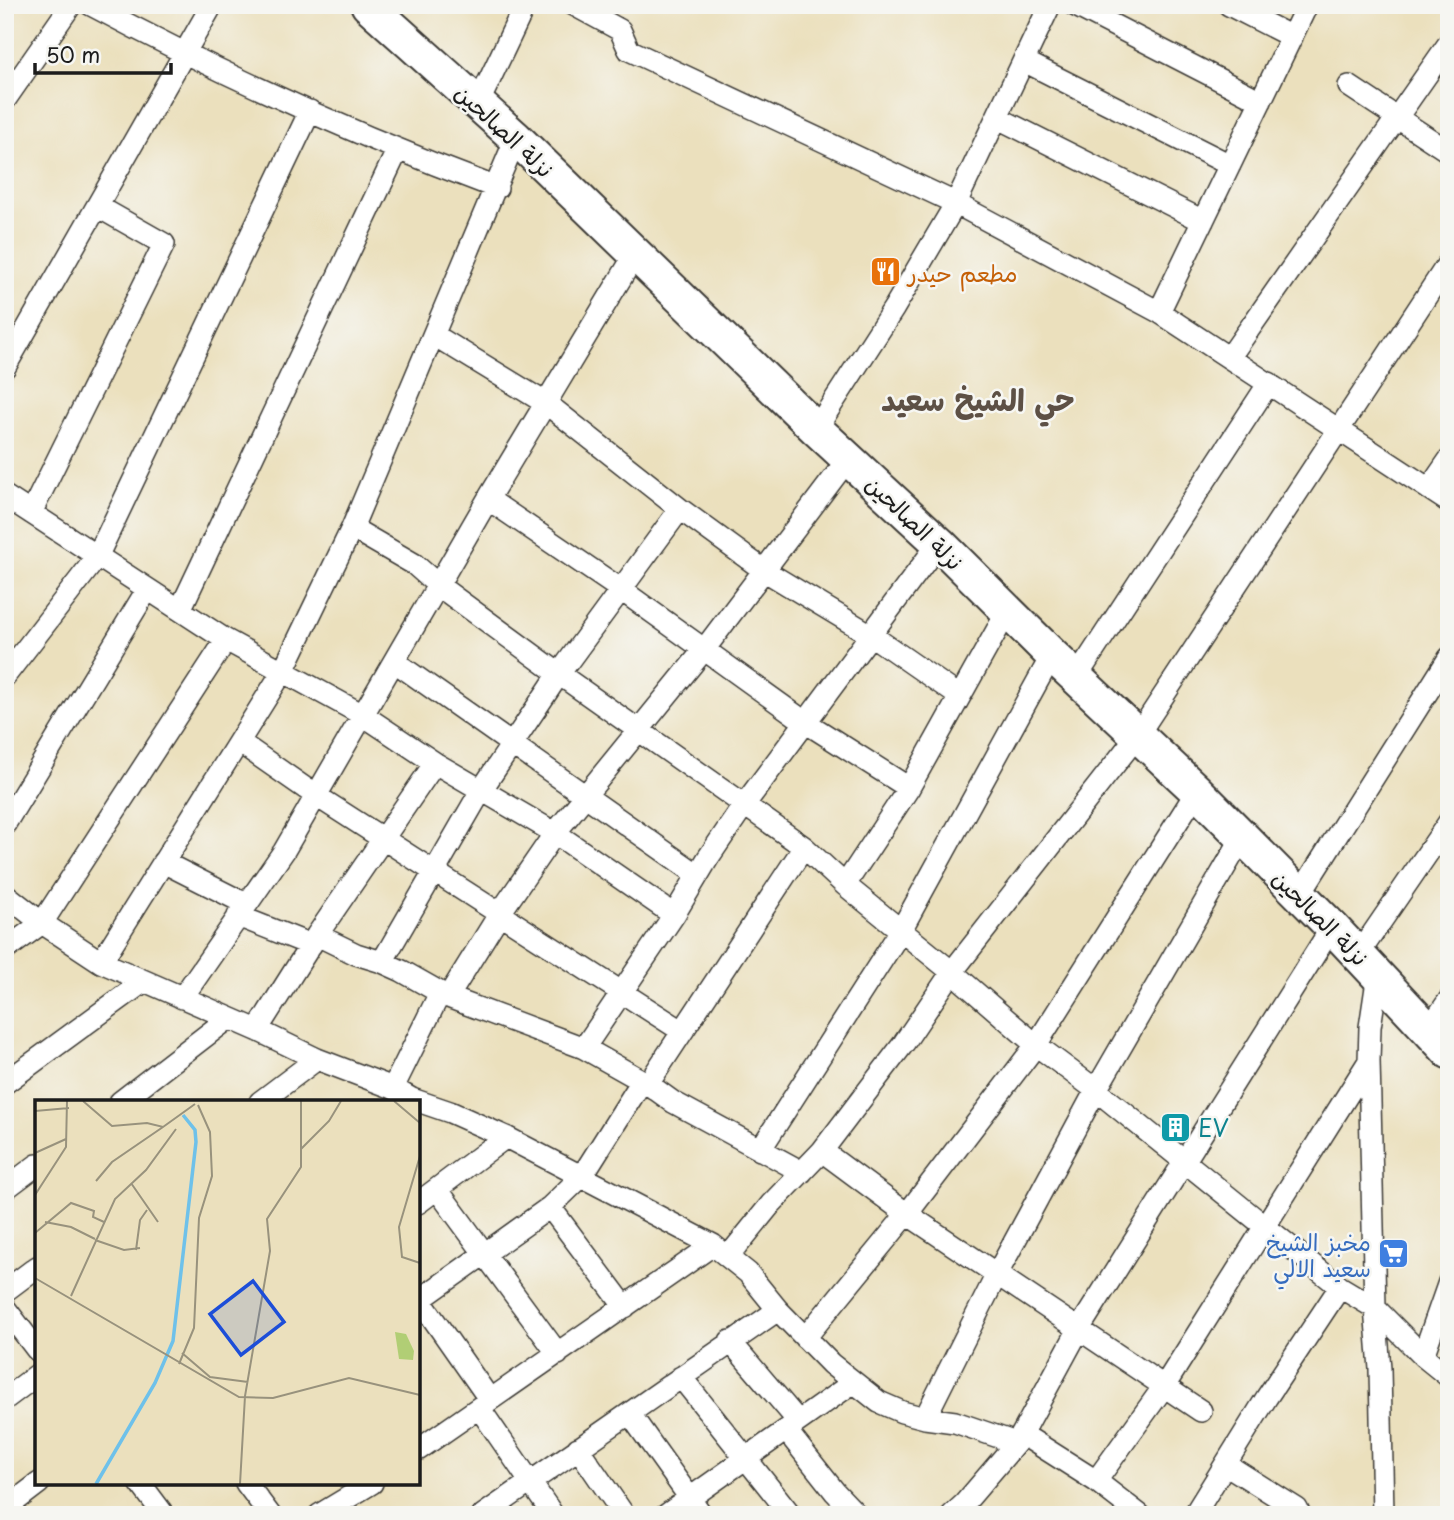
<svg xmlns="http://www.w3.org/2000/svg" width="1454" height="1520" viewBox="0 0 1454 1520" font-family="'Playpen Sans','Playpen Sans Arabic',sans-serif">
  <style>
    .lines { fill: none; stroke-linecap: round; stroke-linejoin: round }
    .minor-casing { stroke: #3b3934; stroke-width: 24 }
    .primary-casing { stroke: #3b3934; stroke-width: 37 }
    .minor { stroke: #fff; stroke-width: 21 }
    .primary { stroke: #fff; stroke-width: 33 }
    .labels { text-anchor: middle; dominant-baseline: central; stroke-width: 5; stroke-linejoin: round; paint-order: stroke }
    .street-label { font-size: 23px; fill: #1c1c1c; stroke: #f6f6f2 }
    .food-label { font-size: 23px; fill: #c56008; stroke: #f6f6f2; text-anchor: start }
    .culture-label { font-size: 23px; fill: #0d838f; stroke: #f6f6f2; text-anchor: start }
    .shop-label { font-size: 23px; fill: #366cbe; stroke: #f6f6f2; text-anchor: end }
    .district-label { font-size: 30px; font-weight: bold; fill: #5d5045; stroke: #f6f6f2 }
    .inset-river { fill: none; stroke: #6ec1ea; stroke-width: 3.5 }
    .inset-road { fill: none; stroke: #98927d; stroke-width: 2 }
    .view { fill: #1d4ed8; fill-opacity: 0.15; stroke: #1d4ed8; stroke-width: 3.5 }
    .inset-edge { fill: none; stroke: #1c1c1c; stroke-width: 3.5 }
  </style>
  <rect width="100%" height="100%" fill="#f6f6f2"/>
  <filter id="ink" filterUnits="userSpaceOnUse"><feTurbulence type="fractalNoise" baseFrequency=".0143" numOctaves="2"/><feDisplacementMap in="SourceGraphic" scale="14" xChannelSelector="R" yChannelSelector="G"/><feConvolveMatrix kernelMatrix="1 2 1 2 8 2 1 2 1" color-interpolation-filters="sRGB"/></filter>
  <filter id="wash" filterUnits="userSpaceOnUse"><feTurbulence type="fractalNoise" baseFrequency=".00686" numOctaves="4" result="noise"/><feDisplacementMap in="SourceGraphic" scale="28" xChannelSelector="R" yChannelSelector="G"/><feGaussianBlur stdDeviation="1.57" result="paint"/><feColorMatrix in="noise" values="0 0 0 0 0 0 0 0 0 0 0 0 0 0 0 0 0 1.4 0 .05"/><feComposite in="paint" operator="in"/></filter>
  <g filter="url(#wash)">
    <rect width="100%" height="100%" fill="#ebe0bd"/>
  </g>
  <g filter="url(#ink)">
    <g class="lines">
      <defs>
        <path id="minor" d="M91 5C223 75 357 136 497 188
          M574 5 620 30 629 50 951 201 1159 312 1449 502
          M1074 5 1261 101
          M1229 5 1292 37
          M1024 61 1230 165
          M1349 86 1449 152
          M5 100 71 5
          M478 104 525 5
          M998 118 1203 221
          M1159 312 1307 5
          M434 335 547 404 680 509 765 571 871 635 959 696
          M1229 358 1449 43
          M5 367 212 5
          M816 429 894 308 956 203 1050 5
          M1429 489 1449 460
          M5 496 226 640 363 715 435 763 555 833 674 915
          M488 499 620 589 805 722 909 788
          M31 513 164 244 97 206
          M352 528 414 564 439 586 559 674 804 847 845 885 952 972 1036 1045 1096 1090 1340 1287 1375 1308 1423 1356 1449 1377
          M180 610 397 151
          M395 662 698 875
          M5 676 97 557 310 111
          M1076 678 1269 383
          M239 742 315 795 682 1031
          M5 824 147 590
          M163 862 246 904
          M845 885 909 788 1007 612
          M5 894 42 923 101 962 257 1030 317 1059 393 1088 412 1099 450 1112 506 1137 713 1245 748 1273 778 1310 831 1364 879 1402 902 1412 925 1418 955 1422 1016 1443 1022 1434 1096 1481 1140 1515
          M1300 894 1449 658
          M238 916 311 945
          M317 935 356 954 382 962 402 971 448 997 584 1048 648 1084 673 1102 802 1172
          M5 950 42 923 226 640
          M1358 955 1449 822
          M101 962 283 671 352 528 516 138
          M382 962 482 789 559 674 680 509
          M1378 974 1370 1027 1369 1061 1375 1308 1380 1369 1383 1515
          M448 997 500 913 555 833 703 651 848 459
          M182 998 284 851 488 499 636 253
          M1429 1029 1449 1000
          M257 1030 317 935 435 763
          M584 1048 674 915 708 858 744 805 939 543
          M5 1083 143 982
          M648 1084 804 847
          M393 1088 440 993
          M120 1102 229 1018
          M260 1102 317 1059
          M760 1150 900 932 1052 655
          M822 1151 907 1214 1201 1411
          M5 1189 37 1165
          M437 1189 558 1354
          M418 1203 506 1137
          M550 1207 625 1307
          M728 1257 771 1204 822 1151 904 1043 952 972 1137 736 1449 262
          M5 1291 37 1267
          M420 1300 490 1400
          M418 1301 550 1207 582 1176 642 1081
          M5 1308 37 1350
          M805 1338 907 1214 1036 1045 1197 791
          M730 1341 798 1421
          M1423 1356 1449 1282
          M681 1377 791 1515
          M5 1399 37 1375
          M480 1409 553 1515
          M630 1414 702 1515
          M925 1418 997 1274 1096 1090 1242 838
          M786 1430 835 1492 857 1515
          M1022 1434 1079 1329 1332 927
          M578 1448 624 1515
          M418 1450 713 1245
          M1227 1465 1297 1509 1300 1515
          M1096 1481 1165 1385 1369 1061
          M140 1483 164 1515
          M246 1483 270 1515
          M5 1509 39 1483
          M319 1515 372 1483
          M483 1515 778 1310
          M666 1515 854 1382
          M952 1515 964 1504 1016 1443
          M1194 1515 1267 1397 1340 1287"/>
        <path id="primary" d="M368 5 516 138 816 429 939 543 1052 655 1197 791 1332 927 1449 1052"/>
      </defs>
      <use href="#minor" class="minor-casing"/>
      <use href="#primary" class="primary-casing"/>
      <use href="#minor" class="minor"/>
      <use href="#primary" class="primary"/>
    </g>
  </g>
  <defs>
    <symbol id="restaurant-square" viewBox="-11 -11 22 22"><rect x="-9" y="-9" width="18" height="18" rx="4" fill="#e8710a" stroke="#f6f6f2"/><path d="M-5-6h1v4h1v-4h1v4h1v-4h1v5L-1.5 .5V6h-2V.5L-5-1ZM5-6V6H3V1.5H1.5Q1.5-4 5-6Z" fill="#fff"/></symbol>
    <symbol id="building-square" viewBox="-11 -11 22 22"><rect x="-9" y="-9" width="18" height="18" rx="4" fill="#0f9aa8" stroke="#f6f6f2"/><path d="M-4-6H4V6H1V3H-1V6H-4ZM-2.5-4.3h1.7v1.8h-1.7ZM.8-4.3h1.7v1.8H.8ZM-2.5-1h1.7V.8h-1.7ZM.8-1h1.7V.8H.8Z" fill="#fff"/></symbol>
    <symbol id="supermarket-square" viewBox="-11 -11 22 22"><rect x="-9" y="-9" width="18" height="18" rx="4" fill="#3f7fe0" stroke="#f6f6f2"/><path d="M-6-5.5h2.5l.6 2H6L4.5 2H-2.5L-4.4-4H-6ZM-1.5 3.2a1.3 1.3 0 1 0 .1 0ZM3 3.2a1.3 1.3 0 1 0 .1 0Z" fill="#fff"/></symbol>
  </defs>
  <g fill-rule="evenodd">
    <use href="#restaurant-square" x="868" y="254" width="35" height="35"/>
    <use href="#building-square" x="1158" y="1110" width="35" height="35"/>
    <use href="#supermarket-square" x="1376" y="1236" width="35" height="35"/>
  </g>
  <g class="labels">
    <g class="street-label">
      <text transform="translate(505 130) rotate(43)">نزلة الصالحين</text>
      <text transform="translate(915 522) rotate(44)">نزلة الصالحين</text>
      <text transform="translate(1321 917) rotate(45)">نزلة الصالحين</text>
    </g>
    <g class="food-label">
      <text x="908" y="272">مطعم حيدر</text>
    </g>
    <g class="culture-label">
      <text x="1198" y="1127">EV</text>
    </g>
    <g class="shop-label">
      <text x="1371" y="1241">مخبز الشيخ<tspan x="1371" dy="26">سعيد الالي</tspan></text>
    </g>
    <g class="district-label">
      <text x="978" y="398">حي الشيخ سعيد</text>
    </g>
  </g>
  <g transform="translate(35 1100)">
    <rect width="385" height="385" fill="#ebe0bd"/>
    <path d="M360 232 371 234 379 251 378 260 364 259Z" fill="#b1ce75"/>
    <path class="inset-river" d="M61 384 120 283 138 241 161 42 160 30 148 15"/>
    <path class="inset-road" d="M48 1 77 26 112 23 128 27 160 4M359 1 385 23M384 1 385 22M0 11 34 8M266 49 294 21 306 1M0 53 31 39M385 56 364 127 367 157 385 163M61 81 77 62 128 27M96 83 123 122M0 95 31 47 32 1M10 122 36 127 60 139M0 133 36 103 59 111 58 117 69 122M60 140 89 150 105 148M101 150 105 120 112 110M0 178 204 297 238 298 314 278 385 295M36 196 80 99 111 70 141 29M147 253 175 277 213 282M144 264 159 228 164 118 177 76 175 32 163 5M205 384 210 296 235 151 232 119 266 67V1"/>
    <path class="view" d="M218 181 249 222 206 255 175 214Z"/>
    <rect width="385" height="385" class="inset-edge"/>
  </g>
  <rect width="1454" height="1520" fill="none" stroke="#f6f6f2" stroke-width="28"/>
  <path d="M35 63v10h136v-10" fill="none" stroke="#1c1c1c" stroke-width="3.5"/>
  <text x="46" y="63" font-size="21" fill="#1c1c1c" stroke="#f6f6f2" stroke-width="5" paint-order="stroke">50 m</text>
</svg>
